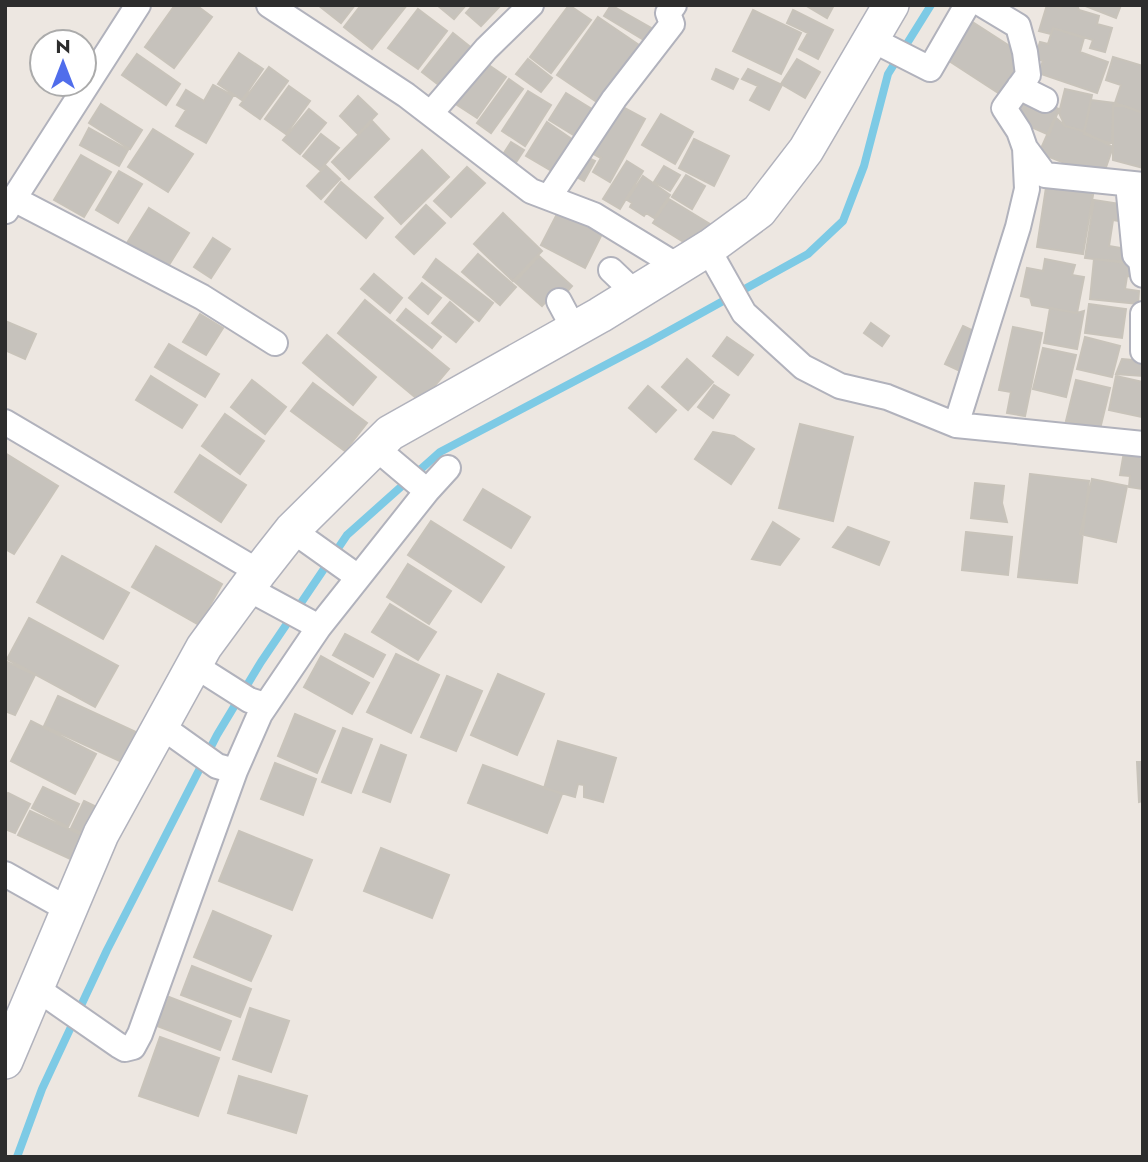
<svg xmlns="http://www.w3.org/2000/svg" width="1148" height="1162" viewBox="0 0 1148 1162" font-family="Jost,sans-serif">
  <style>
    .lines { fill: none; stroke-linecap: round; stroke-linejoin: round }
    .stream { stroke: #7dcae5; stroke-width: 8 }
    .building { fill: #c6c2bc; stroke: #c8c3ba; stroke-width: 2 }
    .street-casing { stroke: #b1b2bc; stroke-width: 28 }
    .secondary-casing { stroke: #b1b2bc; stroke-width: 38 }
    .street { stroke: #fff; stroke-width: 24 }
    .secondary { stroke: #fff; stroke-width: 35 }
  </style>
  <rect width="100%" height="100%" fill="#ede7e1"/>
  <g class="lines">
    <path class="stream" d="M17 1157 42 1089 107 950 217 735 261 662 347 535 440 452 649 342 808 254 843 221 864 166 888 74 931 5"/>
  </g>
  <path class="building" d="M175 5H196L212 17 174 68 145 47Z
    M318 5H355L341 23Z
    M361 5H407L372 49 344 27Z
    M437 5H466L454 19Z
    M473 5H501L481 26 466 13Z
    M569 5 591 20 551 73 530 57Z
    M611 5 655 30 647 42 604 16Z
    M805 5H834L827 18Z
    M1047 5 1061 8 1062 5H1077L1079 10 1099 16 1097 24 1112 28 1105 52 1090 48 1093 40 1053 28 1051 34 1039 31Z
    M1083 5H1121L1116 18Z
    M418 9 447 31 418 69 388 48Z
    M753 10 801 33 781 74 733 51Z
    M793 10 833 30 818 59 799 49 808 33 787 23Z
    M598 17 639 45 626 63 633 68 621 86 612 80 597 102 557 75Z
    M971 21 1025 56 1000 94 946 59Z
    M1053 28 1084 38 1080 52 1108 62 1097 93 1038 73 1043 61 1035 58 1040 42 1048 44Z
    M453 33 479 54 448 92 422 72Z
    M239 53 263 69 242 100 218 84Z
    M137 54 180 84 166 105 122 75Z
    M1113 57 1143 66V113L1115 103 1121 85 1106 80Z
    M480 59 506 77 477 118 451 101Z
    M528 59 552 78 541 92 516 74Z
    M797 59 820 72 805 98 781 84Z
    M269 67 288 81 260 119 240 105Z
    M716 69 738 79 733 89 712 79Z
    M748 69 782 85 769 110 750 100 758 86 742 79Z
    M509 79 523 89 491 133 477 123Z
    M213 85 233 96 206 143 176 126 186 110 177 105 186 90 204 101Z
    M289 86 310 101 286 134 265 119Z
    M1065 89 1092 95 1084 131 1065 126 1059 113Z
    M528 91 551 105 525 146 502 131Z
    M566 93 600 114 583 141 549 120Z
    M358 96 377 114 358 134 340 116Z
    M1028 96 1059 109 1049 135 1022 123 1013 114Z
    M1091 100 1115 103 1113 106 1112 142 1109 143 1084 134Z
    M615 103 645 119 610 182 593 172 601 158 588 151Z
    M101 104 142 130 130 149 89 123Z
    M1113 106H1125L1143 113V168L1113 160Z
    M309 109 326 123 300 154 283 140Z
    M661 114 693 132 675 164 642 145Z
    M1055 117 1065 126 1080 130 1113 147 1104 173 1085 171 1039 153Z
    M372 121 389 139 349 179 332 162Z
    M547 122 576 142 555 173 526 156Z
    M89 128 128 150 119 166 80 145Z
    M153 129 193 154 168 192 128 167Z
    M321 134 339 148 320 170 303 156Z
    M694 139 729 156 714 186 679 168Z
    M511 142 524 150 515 164 502 156Z
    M422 150 449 177 401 224 375 197Z
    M81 155 111 172 84 217 54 200Z
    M584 156 595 161 584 181 573 175Z
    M627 161 643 171 620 209 603 199Z
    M326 166 340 179 321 199 307 186Z
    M664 166 680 175 670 191 654 182Z
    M467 167 485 183 451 217 434 201Z
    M119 171 142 184 118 223 96 210Z
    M686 175 705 186 692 209 672 197Z
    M643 176 670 195 654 218 646 213 644 216 630 207 632 203 627 200Z
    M1047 181 1094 189 1083 254 1037 247Z
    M341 182 383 218 366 238 325 202Z
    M669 199 710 224 701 237 685 243 653 223Z
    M1094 200 1127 205 1125 222 1113 220 1109 246 1127 249 1125 263 1085 258Z
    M426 205 445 223 414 254 396 237Z
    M149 208 189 233 167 268 127 243Z
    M558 212 602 234 585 268 541 245Z
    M503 213 542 251 513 281 474 244Z
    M213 238 230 249 211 278 194 267Z
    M478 254 516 287 500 305 462 272Z
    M539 256 572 286 564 295 557 289 542 306 515 282Z
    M436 259 493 303 479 321 423 277Z
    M1045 259 1075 265 1072 275 1084 277 1077 313 1032 305 1030 298 1021 296 1027 268 1043 271Z
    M1094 259 1139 263 1138 277 1127 276 1125 289 1139 291 1138 304 1090 299Z
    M374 274 402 298 390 313 361 289Z
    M422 283 441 298 428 314 409 298Z
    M365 300 449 369 421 402 338 333Z
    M450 302 473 322 456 342 432 323Z
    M1089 304 1126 309 1122 338 1085 333Z
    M1050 308 1077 313 1084 311 1077 349 1044 343Z
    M406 309 441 337 432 348 397 320Z
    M200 314 223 328 206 355 183 342Z
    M5 321 36 334 25 359 5 350Z
    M871 323 889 336 882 346 864 333Z
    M963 326 980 334 962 372 945 364Z
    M1013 327 1042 333 1025 416 1007 413 1011 392 999 390Z
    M327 335 376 377 353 405 303 363Z
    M727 337 753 355 738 375 713 356Z
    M1085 337 1120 346 1112 377 1077 369Z
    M169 344 219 374 205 397 155 367Z
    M1043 348 1076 355 1066 397 1033 389Z
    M687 359 713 382 688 410 662 387Z
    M1122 359 1143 361V376L1116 374Z
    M151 376 197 405 182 428 136 400Z
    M1116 376 1143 382 1142 417 1109 410Z
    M252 380 286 407 265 434 231 407Z
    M1076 380 1110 388 1100 429 1066 421Z
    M313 383 367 423 345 451 291 411Z
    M714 385 729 395 713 418 698 407Z
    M648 386 676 410 656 432 629 408Z
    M225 414 264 441 240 474 202 446Z
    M800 424 853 437 833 521 779 508Z
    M713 432 734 436 754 449 731 484 695 459Z
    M1124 452 1143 455V489L1129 487 1130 476 1120 475Z
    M5 453 58 486 14 554 5 549Z
    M200 455 246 485 221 522 175 492Z
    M1030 474 1089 481 1077 583 1018 577Z
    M1092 479 1127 486 1116 542 1080 534Z
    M975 483 1004 486 1002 503 1007 522 971 518Z
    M483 489 530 517 511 548 464 520Z
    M431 521 504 567 481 602 408 555Z
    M773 522 799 539 780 565 752 559Z
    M848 527 889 542 879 565 833 547Z
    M966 532 1012 537 1008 575 962 570Z
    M156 546 222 584 199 625 132 587Z
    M62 556 129 593 103 639 37 602Z
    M408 564 451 591 429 624 387 597Z
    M390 604 436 632 418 660 372 632Z
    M29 618 118 666 95 707 7 659Z
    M345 634 385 655 373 677 333 655Z
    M396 654 439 675 411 733 367 712Z
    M321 656 369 683 352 714 304 687Z
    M5 661 35 675 15 715 5 711Z
    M498 674 544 694 517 755 471 735Z
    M447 676 482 691 456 751 421 737Z
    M58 696 138 733 124 763 44 726Z
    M295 714 335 731 317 773 278 756Z
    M31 721 96 754 75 794 11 761Z
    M343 728 372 739 351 793 322 782Z
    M558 741 616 758 603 802 584 797V785L578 784 575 797 544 788Z
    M381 745 406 755 390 802 363 792Z
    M1137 762H1143V801L1139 802Z
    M275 763 316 779 303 815 261 799Z
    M483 765 562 794 547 833 468 803Z
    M43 787 79 804 68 827 32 808Z
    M8 793 30 804 15 833 5 829V800Z
    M84 801 105 811 91 838 71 828Z
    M30 811 91 839 79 863 18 835Z
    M239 831 312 860 292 910 219 881Z
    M381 848 449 875 432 918 364 891Z
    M213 911 271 936 251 981 194 957Z
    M192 966 251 989 240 1017 181 995Z
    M169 997 231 1021 220 1050 157 1026Z
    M250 1008 289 1021 271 1072 233 1059Z
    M160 1037 219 1058 198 1116 139 1096Z
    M239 1076 307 1096 296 1133 228 1113Z"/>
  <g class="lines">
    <defs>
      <path id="street" d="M269 5 406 95 531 191 594 215 679 267
        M871 39 930 69 967 5
        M1019 87 1045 100
        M431 113 486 49 531 5
        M1025 148 1045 175 1143 185
        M1128 184 1135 255 1141 261 1143 275
        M549 197 614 99 672 24 668 13 674 5
        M12 198 202 297 275 343
        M6 211 138 5
        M710 247 713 258 744 313 803 367 840 386 887 397 956 425 1143 444
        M611 270 635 293
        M559 301 574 329
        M1143 314V351
        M5 422 259 572
        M956 425 1018 227 1027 189 1025 148 1019 131 1004 108 1028 75 1025 52 1018 26 983 5
        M376 448 427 491
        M292 530 358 577
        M247 588 319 627
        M194 665 249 700 265 705
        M161 726 217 766 235 771
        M5 874 69 910
        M36 988 118 1045 125 1049 133 1047 140 1034 235 771 260 714 319 627 427 491 448 468"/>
      <path id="secondary" d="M5 1061 101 834 204 647 259 572 292 530 390 433 600 315 710 247 759 211 806 150 891 5"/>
    </defs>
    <use href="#street" class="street-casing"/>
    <use href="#secondary" class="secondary-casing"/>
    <use href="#street" class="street"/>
    <use href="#secondary" class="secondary"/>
  </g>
  <rect width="1148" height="1162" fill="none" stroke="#2d2d2d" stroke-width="14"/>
  <g transform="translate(63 63)"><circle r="33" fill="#ffffff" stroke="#ababab" stroke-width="2"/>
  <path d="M0-5L12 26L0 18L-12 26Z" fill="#506deb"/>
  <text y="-10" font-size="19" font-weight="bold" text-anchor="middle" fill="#2d2d2d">N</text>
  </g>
</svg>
